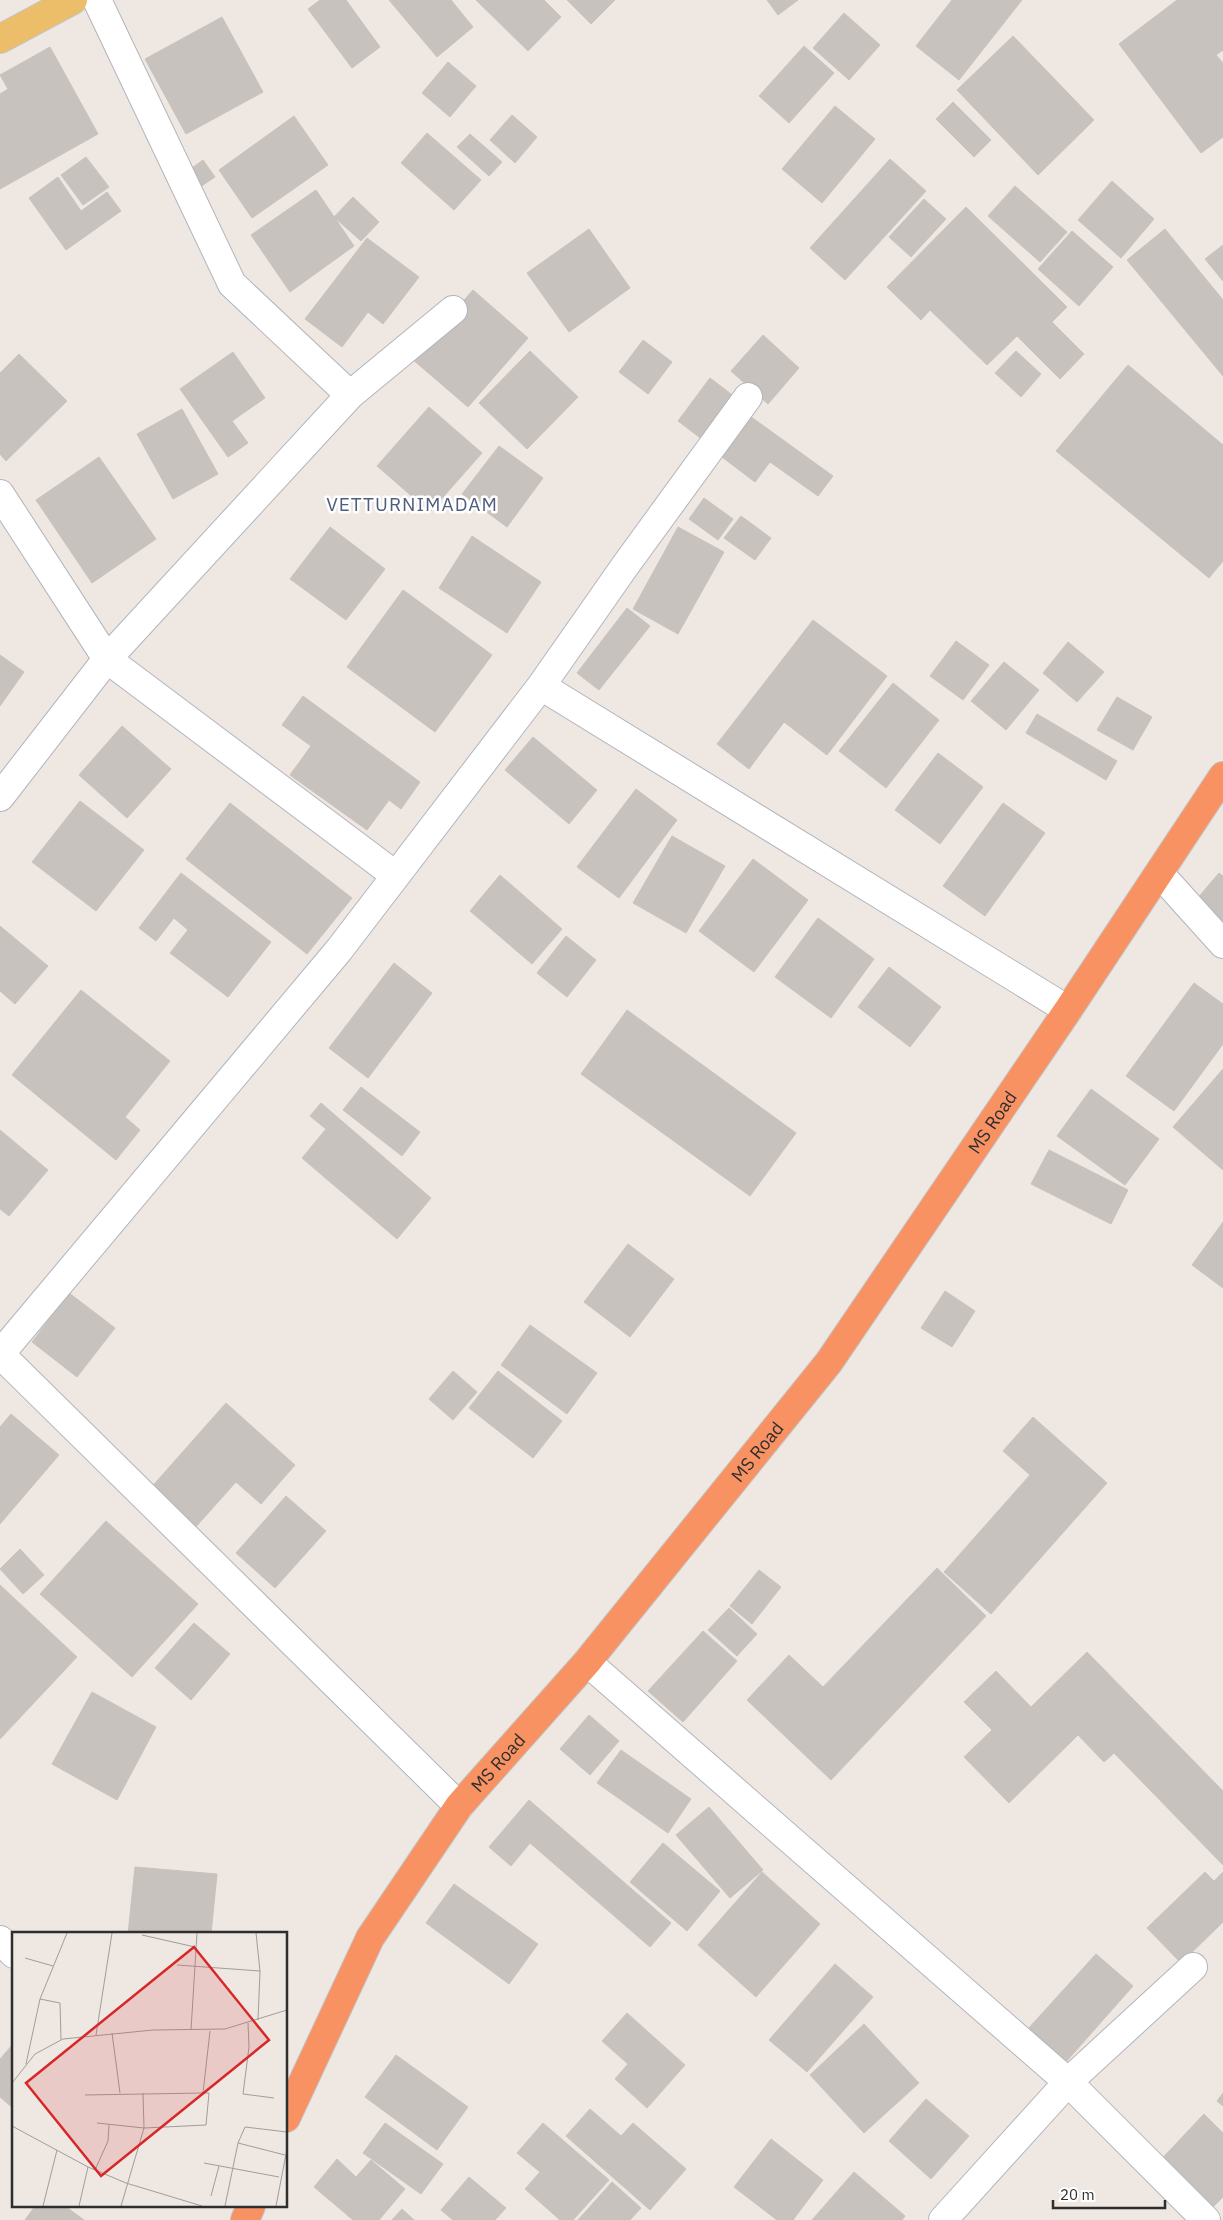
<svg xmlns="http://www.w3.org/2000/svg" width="1223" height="2220" viewBox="0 0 1223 2220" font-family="'IBM Plex Sans',sans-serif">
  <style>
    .building { fill: #c7c2bd; stroke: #cac3bb }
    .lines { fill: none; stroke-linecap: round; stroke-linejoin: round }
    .minor-casing { stroke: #b2b5bd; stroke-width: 30 }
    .major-casing { stroke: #c4c4c4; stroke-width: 30 }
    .highway-casing { stroke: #c4c4c4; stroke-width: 30 }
    .minor { stroke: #fff; stroke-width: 28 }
    .major { stroke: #ecbe69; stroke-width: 28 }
    .highway { stroke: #f89263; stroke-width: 28 }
    .labels { text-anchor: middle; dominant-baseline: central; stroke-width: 5; stroke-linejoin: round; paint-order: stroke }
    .street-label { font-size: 18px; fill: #2e2e2e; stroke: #fff }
    .neighbourhood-label { font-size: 19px; letter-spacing: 1px; fill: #4f5d7e; stroke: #fff }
    .inset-road { fill: none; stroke: #a19d9a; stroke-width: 1 }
    .view { fill: #d62828; fill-opacity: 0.15; stroke: #d62828; stroke-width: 2.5 }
    .inset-edge { fill: none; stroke: #2e2e2e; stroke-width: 2.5 }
  </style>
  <rect width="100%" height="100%" fill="#eee7e2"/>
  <path class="building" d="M320 0H346L380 47 352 68 308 9Z
    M389 0H451L473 27 437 57Z
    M476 0H544L561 17 528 51Z
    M567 0H615L591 24Z
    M767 0H798L778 15Z
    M952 0H1022L959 80 916 46Z
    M1177 0H1223V50L1216 55 1223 63V137L1201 153 1119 44Z
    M844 13 880 45 849 80 813 48Z
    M222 17 263 92 186 134 145 59Z
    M1013 36 1094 120 1038 175 957 90Z
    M804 46 834 73 789 123 759 96Z
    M50 47 98 134 0 189V94L8 89 0 75Z
    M448 62 476 86 450 117 422 93Z
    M953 102 991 140 974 157 936 119Z
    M835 106 875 139 822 203 782 169Z
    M512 115 537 137 515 163 490 140Z
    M294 116 328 165 252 218 219 170Z
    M427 133 481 180 454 210 401 163Z
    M470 134 502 162 489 176 457 147Z
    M86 157 109 187 83 205 61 175Z
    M890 159 926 191 845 280 810 248Z
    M203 160 215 177 188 195 177 179Z
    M58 177 81 211 107 192 121 211 66 250 29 198Z
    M1112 181 1154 219 1121 258 1078 220Z
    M1015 186 1067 232 1040 262 988 216Z
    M316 190 354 246 290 292 251 235Z
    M353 197 379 222 361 241 334 217Z
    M924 199 946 219 911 257 889 237Z
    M966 207 1067 307 1052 322 1084 354 1060 379 1017 336 987 365 930 310 921 320 887 287Z
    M589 229 630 288 569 332 527 273Z
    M1165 229 1223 300V376L1127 260Z
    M1072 231 1113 267 1079 306 1038 269Z
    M367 238 419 277 383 324 368 312 342 347 305 319Z
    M1223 245V281L1205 259Z
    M473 290 528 338 468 407 412 359Z
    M763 335 799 368 768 404 731 371Z
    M643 340 672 362 648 394 619 372Z
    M530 351 578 397 527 449 479 403Z
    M1016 351 1041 374 1021 397 995 373Z
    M233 352 265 398 232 421 248 443 228 457 180 389Z
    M19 354 67 401 6 461 0 454V373Z
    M1128 365 1223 445V561L1209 578 1056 451Z
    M710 378 739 400 707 443 678 421Z
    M429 407 482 453 430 512 377 466Z
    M182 409 218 474 173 499 137 434Z
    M747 414 833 476 818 496 770 462 755 482 718 454Z
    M499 446 543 478 507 527 462 494Z
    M99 457 156 539 92 583 36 500Z
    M704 498 733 519 718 540 689 519Z
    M741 516 771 538 755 560 724 538Z
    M330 527 385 569 346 620 290 579Z
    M678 527 724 552 678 634 633 609Z
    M472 536 541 582 507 633 439 588Z
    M403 590 492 655 435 732 347 667Z
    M627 608 650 626 599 690 577 673Z
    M813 620 887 676 827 755 784 722 749 769 717 744Z
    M956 641 989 665 963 700 930 676Z
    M1068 642 1104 672 1077 702 1043 673Z
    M0 655 24 672 0 706Z
    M1004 662 1039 690 1006 730 971 701Z
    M893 683 939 720 886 788 839 751Z
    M303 696 420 782 401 809 389 800 367 830 290 775 311 746 282 725Z
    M1117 697 1152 717 1133 750 1097 730Z
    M1037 714 1117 761 1106 780 1026 733Z
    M122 726 171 769 127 818 79 775Z
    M533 737 597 790 569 824 505 770Z
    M938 753 983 787 940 844 895 810Z
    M636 789 677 820 619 898 577 867Z
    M80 801 144 850 96 911 32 862Z
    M230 803 352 898 307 954 186 859Z
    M1003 803 1045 833 985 916 943 886Z
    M672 836 725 866 686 933 633 903Z
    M753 859 808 900 754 972 699 931Z
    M181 873 271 942 228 997 170 953 188 930 174 918 156 941 139 928Z
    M1219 873 1223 876V933L1191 906Z
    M500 875 562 929 532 964 470 911Z
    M818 918 874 959 831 1018 775 977Z
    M0 926 48 966 15 1004 0 991Z
    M566 936 596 960 567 997 537 973Z
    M394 963 432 993 368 1078 329 1048Z
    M889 967 941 1007 910 1047 858 1007Z
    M1194 983 1223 1004V1044L1174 1111 1126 1076Z
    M81 990 170 1061 125 1117 140 1130 116 1160 12 1075Z
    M627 1010 796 1133 750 1196 581 1074Z
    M1223 1069V1170L1173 1127Z
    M361 1087 420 1132 402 1156 343 1110Z
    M1091 1089 1159 1139 1125 1185 1057 1136Z
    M321 1103 431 1198 397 1239 302 1158 326 1129 310 1116Z
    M0 1130 48 1170 9 1216 0 1209Z
    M1049 1150 1128 1190 1111 1224 1031 1184Z
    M1223 1222V1288L1192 1265Z
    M628 1244 674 1279 630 1337 584 1302Z
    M945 1291 975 1311 952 1347 921 1328Z
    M69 1293 115 1328 77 1377 32 1342Z
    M530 1325 597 1373 567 1414 501 1365Z
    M453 1371 477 1392 453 1420 429 1399Z
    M498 1371 562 1421 533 1458 469 1408Z
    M226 1403 295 1465 261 1504 236 1482 193 1530 149 1490Z
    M11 1414 59 1455 0 1524V1427Z
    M1033 1417 1107 1483 991 1614 944 1572 1030 1475 1003 1451Z
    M286 1496 326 1531 275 1588 236 1553Z
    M106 1521 198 1604 132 1677 40 1594Z
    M20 1549 44 1575 23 1594 0 1569Z
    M937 1568 986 1616 831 1780 747 1700 789 1655 823 1687Z
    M759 1570 781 1587 752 1624 730 1606Z
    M0 1585 77 1657 0 1739Z
    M729 1608 757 1634 737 1656 708 1630Z
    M194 1623 230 1654 191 1700 155 1668Z
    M703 1631 737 1661 683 1722 648 1691Z
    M1087 1652 1223 1791V1865L1114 1753 1104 1762 1078 1735 1009 1803 964 1757 992 1730 964 1702 996 1671 1031 1707Z
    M92 1692 156 1727 117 1800 52 1764Z
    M589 1715 619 1741 590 1775 560 1749Z
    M621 1750 691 1799 668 1833 597 1783Z
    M529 1800 671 1923 650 1947 530 1843 511 1866 489 1847Z
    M709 1807 763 1870 730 1898 676 1835Z
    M663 1843 720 1891 687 1931 630 1882Z
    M135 1867 217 1874 211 1934H128Z
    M762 1872 820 1924 756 1997 698 1945Z
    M1205 1872 1214 1881 1223 1872V1922L1181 1963 1147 1928Z
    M454 1884 538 1944 509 1984 426 1923Z
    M1096 1954 1133 1986 1065 2063 1027 2030Z
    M835 1964 873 1997 807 2072 769 2040Z
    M627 2013 685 2065 647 2108 615 2079 628 2064 602 2041Z
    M864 2024 919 2083 864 2133 810 2075Z
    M14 2043V2109L0 2097V2059Z
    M396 2055 468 2107 437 2150 365 2097Z
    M1223 2093V2106L1217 2101Z
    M926 2099 969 2136 931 2179 889 2141Z
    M590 2109 621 2136 633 2123 686 2169 650 2210 566 2136Z
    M1204 2114 1223 2133V2197L1205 2215 1155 2166Z
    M385 2123 443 2164 421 2194 363 2153Z
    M543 2123 609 2180 573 2220H560L525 2189 540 2172 517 2153Z
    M771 2139 823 2180 793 2220H777L734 2187Z
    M337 2159 356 2177 371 2160 405 2189 379 2220H353L314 2187Z
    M854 2172 905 2216 902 2220H812Z
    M469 2177 506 2208 495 2220H453L441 2210Z
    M612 2182 641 2208 630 2220H578Z
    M35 2206H65L84 2220H25Z
    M402 2209 414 2220H392Z"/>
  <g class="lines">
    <defs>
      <path id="minor" d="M97 0 232 284 350 395
        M0 494 107 659 350 395 453 310
        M541 686 1068 1010
        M0 797 107 659 395 875
        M1160 874 1223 944
        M1 1353 339 950 541 686 625 566 748 397
        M0 1354 459 1806
        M587 1662 1068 2082 1206 2220
        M0 1940 14 1954
        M943 2220 1068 2082 1193 1967"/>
      <path id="major" d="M0 39 73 0"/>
      <g id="highway">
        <path id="s1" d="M286 2118 370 1938 459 1806 587 1662 829 1362 1068 1010 1223 776"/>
        <path d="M245 2220 251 2206"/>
      </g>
    </defs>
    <use href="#minor" class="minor-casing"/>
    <use href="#major" class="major-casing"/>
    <use href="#highway" class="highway-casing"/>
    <use href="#minor" class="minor"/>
    <use href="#major" class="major"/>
    <use href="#highway" class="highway"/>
  </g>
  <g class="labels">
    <g class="street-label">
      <text stroke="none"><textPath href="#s1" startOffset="1226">MS Road</textPath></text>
      <text stroke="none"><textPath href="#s1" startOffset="821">MS Road</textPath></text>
      <text stroke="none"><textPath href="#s1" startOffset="416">MS Road</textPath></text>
    </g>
    <g class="neighbourhood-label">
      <text x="412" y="504">VETTURNIMADAM</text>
    </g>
  </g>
  <g transform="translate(12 1932)">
    <rect width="275" height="275" fill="#eee7e2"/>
    <path class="inset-road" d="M244 1 248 39M130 3 183 15M13 26 41 34M165 33 248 39 246 88M28 67 48 71 49 108M236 91 237 115 231 162 262 166M179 98 185 1M100 101 108 161M84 103 100 1M14 132 28 67 55 1M0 151 23 122 51 107 141 98 213 97 275 78M131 161 132 196 194 193 197 161H191L198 99M73 163 191 161M85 191 132 196 109 274M0 194 76 235 114 251 190 274M226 211 233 195 275 200M192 231 267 245M83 238 96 209 97 193M199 264 207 234M31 274 45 218M67 274 76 235M213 274 226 211 273 223M264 274 275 217"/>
    <path class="view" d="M182 15 257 108 89 244 14 151Z"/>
    <rect width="275" height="275" class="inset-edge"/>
  </g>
  <path d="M1053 2200v8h112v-8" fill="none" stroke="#2e2e2e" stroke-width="2.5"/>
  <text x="1060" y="2200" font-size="15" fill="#2e2e2e" stroke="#ffffff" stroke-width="4" paint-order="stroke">20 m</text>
</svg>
